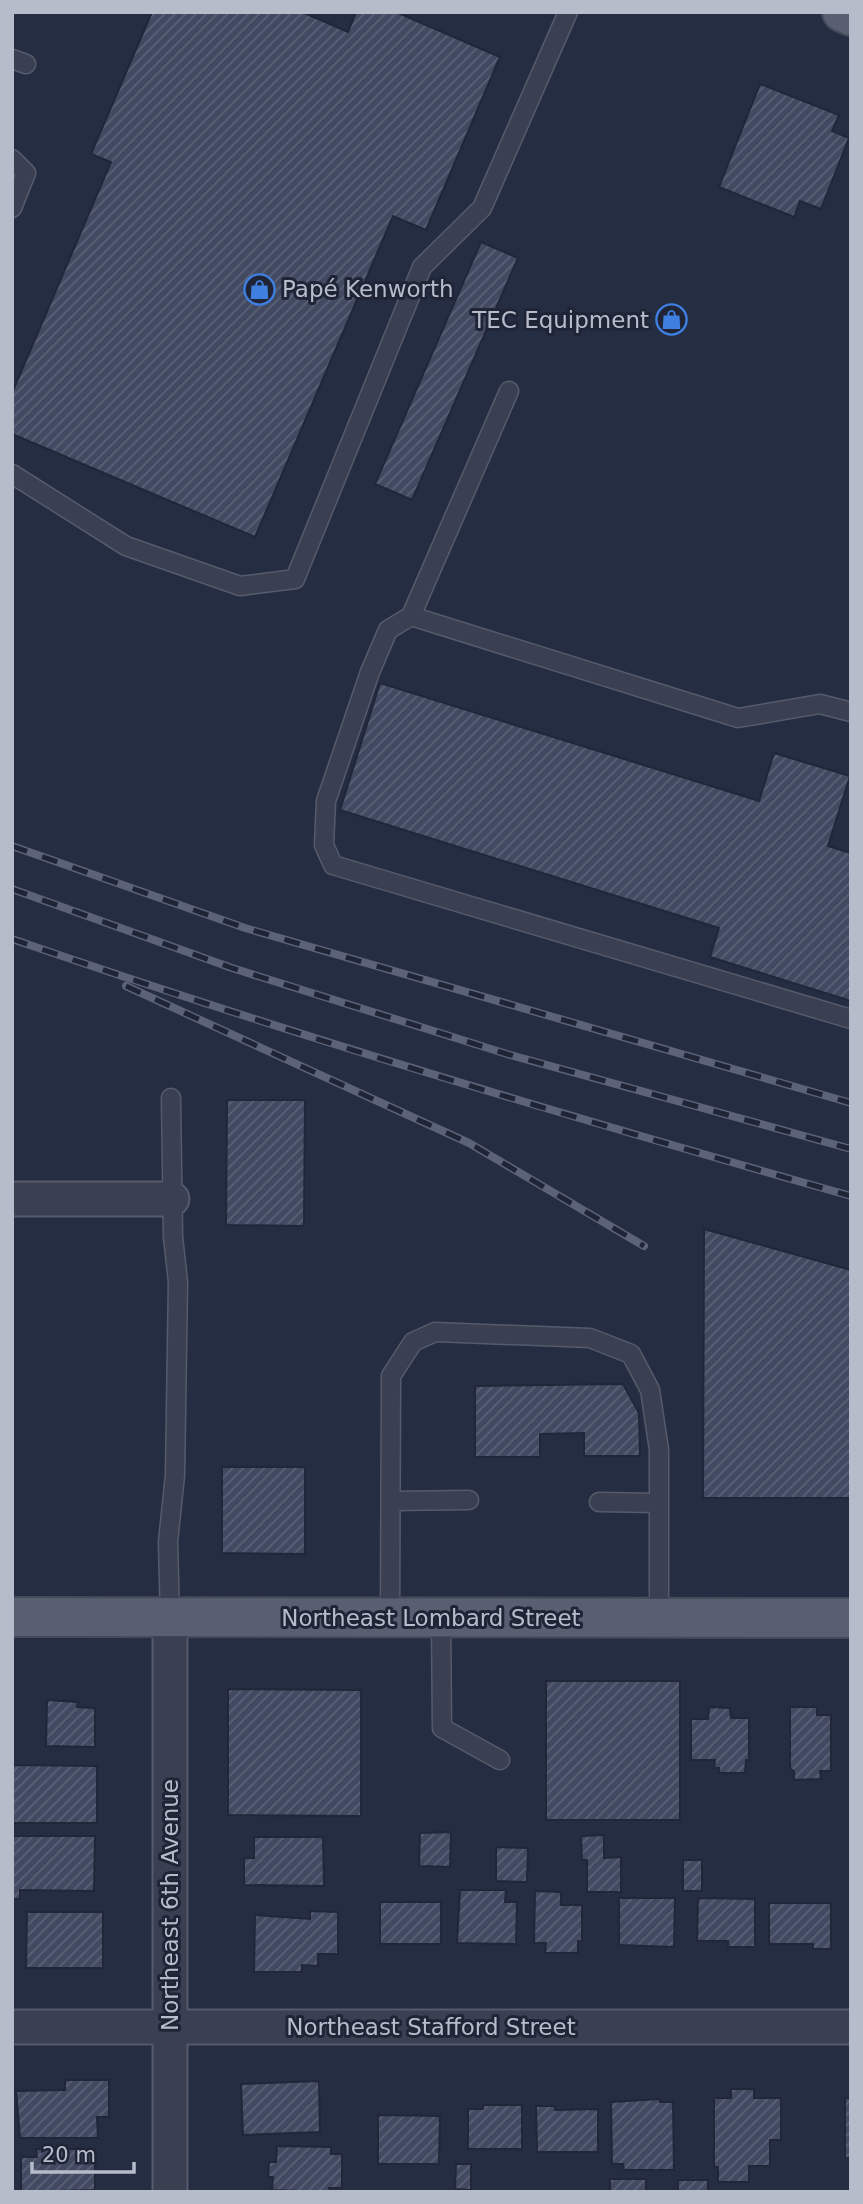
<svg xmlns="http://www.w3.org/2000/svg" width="863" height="2204" viewBox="0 0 863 2204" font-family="'DejaVu Sans',sans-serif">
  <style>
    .building { fill: url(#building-hatch); stroke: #212739; stroke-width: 2 }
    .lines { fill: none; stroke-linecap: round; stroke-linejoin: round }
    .service-casing { stroke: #555b6c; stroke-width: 21 }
    .minor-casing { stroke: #555b6c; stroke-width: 37 }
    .primary-casing { stroke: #44495b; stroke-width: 42 }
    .service { stroke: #3a4051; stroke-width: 18 }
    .minor { stroke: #3a4051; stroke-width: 33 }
    .primary { stroke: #585f71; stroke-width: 38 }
    .rail-casing { stroke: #5c6378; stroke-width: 8 }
    .rail { stroke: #1f2537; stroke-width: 5; stroke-dasharray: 16; stroke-linecap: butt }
    .labels { text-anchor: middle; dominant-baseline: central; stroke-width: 6; stroke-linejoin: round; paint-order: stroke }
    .poi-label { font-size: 23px; fill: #b7bccb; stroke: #1f2537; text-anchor: start }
    .street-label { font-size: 23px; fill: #b7bccb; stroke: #1f2537 }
  </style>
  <defs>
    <pattern id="building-hatch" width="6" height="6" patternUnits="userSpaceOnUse" patternTransform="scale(1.75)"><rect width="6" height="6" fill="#424a62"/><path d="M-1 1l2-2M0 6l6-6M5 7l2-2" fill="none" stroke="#5b6277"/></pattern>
  </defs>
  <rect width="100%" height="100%" fill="#252d42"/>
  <path class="building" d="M152 12H302L348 32 356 12H396L500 57 426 230 393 216 255 537 12 434V393L111 162 91 154Z
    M760 84 839 115 832 131 849 138 821 209 800 201 794 217 719 187Z
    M481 242 518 258 412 500 375 484Z
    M380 683 759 801 774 753 850 776 828 846 851 853V1001L710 957 719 928 340 810Z
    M227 1100H305L304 1226 226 1225Z
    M704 1229 851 1270V1498H703Z
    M623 1384 639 1413 640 1456H584V1433L540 1434V1457H475V1386Z
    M222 1467H305V1554L222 1553Z
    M546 1681H680V1820H546Z
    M228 1689 361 1690V1816L228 1815Z
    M47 1700 78 1702 77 1707 95 1708V1747L46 1746Z
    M709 1707 730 1708 731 1718H749V1760H746L745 1773H719V1768H714L715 1760H691V1719H708Z
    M790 1707H817V1715H831V1771H820L821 1779 794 1780V1771L790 1769Z
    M12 1765 97 1766V1823H12Z
    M451 1832 450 1867 419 1866 420 1833Z
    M604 1835V1858L621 1857V1892H587V1860H582L581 1836Z
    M12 1836H95L94 1891 20 1890V1899H12Z
    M254 1837H323L324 1886 244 1885V1858H254Z
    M496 1847 528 1848 527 1882 496 1881Z
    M683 1860H702V1891H683Z
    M460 1890H506L505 1902H517L516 1944 457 1943Z
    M535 1891 561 1892V1905H582V1941H578V1953H545L546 1943H534Z
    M619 1898H675L674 1947 619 1945Z
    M698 1898 755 1899V1947H728V1941H697Z
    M380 1902H441V1944H380Z
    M769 1903H831V1949H813V1944H769Z
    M310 1911 338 1912V1954H318V1966L302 1965V1972H254L255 1915 310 1919Z
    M27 1912H103V1968H26Z
    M65 2080H109V2117H97L98 2138H20L16 2091 65 2090Z
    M319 2081 320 2132 243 2135 241 2084Z
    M731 2089H754V2098H781V2140H770V2166H749V2182H718V2167H714V2098H731Z
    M845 2098H851V2158H845Z
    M660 2099V2102H673L674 2170H624L623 2164H612L611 2102Z
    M483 2105H522V2149H468V2109H483Z
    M536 2106H555V2110L598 2109V2152H537Z
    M378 2115 440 2116 439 2164H378Z
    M277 2146 331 2147V2154H342V2188H329L330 2192 272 2190 273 2177H268L269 2162H276Z
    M36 2149H95V2190L21 2192V2157H37Z
    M456 2164H471V2190L455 2189Z
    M610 2179H646V2192H610Z
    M678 2180H708V2192H678Z"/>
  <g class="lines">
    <defs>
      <path id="service" d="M12 59 26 64
        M12 159 26 173 12 208
        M509 391 411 616 388 630 370 672 326 801 324 845 333 865 851 1019
        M12 474 126 546 240 586 295 579 422 267 482 208 568 12
        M411 616 738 718 820 704 851 712
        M391 1501 469 1500
        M599 1502 659 1503
        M170 1618 168 1542 175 1475 178 1282 173 1237 171 1098
        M390 1618 391 1376 413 1342 435 1332 590 1338 631 1354 650 1390 659 1450V1618
        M441 1618 442 1728 500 1760"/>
      <path id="minor" d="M12 1199H172
        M170 1618V2192
        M12 2027H851"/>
      <path id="primary" d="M842 12 851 16
        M12 1617 851 1618"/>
    </defs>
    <use href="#service" class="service-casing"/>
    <use href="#minor" class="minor-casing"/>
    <use href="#primary" class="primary-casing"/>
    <use href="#service" class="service"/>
    <use href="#minor" class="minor"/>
    <use href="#primary" class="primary"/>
    <defs>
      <path id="rail" d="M12 846 245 928 851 1103
        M12 889 232 968 507 1054 851 1149
        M12 939C289 1034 569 1117 851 1196
        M126 986 469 1143 644 1246"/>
    </defs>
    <use href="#rail" class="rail-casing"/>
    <use href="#rail" class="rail"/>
  </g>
  <defs>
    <symbol id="shop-ring" viewBox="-11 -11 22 22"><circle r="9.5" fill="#1f2537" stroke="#3f7fe0" stroke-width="1.5"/><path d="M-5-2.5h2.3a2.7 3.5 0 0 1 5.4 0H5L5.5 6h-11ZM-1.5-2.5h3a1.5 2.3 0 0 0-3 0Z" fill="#3f7fe0"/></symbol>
  </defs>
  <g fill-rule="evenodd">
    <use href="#shop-ring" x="242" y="272" width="35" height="35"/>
    <use href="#shop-ring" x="654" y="302" width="35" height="35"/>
  </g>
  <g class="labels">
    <g class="poi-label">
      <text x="282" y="289">Papé Kenworth</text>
      <text x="649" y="320" text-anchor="end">TEC Equipment</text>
    </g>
    <g class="street-label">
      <text x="431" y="1618">Northeast Lombard Street</text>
      <text transform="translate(170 1905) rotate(-90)">Northeast 6th Avenue</text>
      <text x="431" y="2027">Northeast Stafford Street</text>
    </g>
  </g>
  <rect width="863" height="2204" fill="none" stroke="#b7bccb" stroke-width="28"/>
  <path d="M32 2162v10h102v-10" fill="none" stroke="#b7bccb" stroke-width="3.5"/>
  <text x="42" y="2162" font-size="21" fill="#b7bccb" stroke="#1f2537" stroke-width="5" paint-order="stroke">20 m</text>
</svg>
